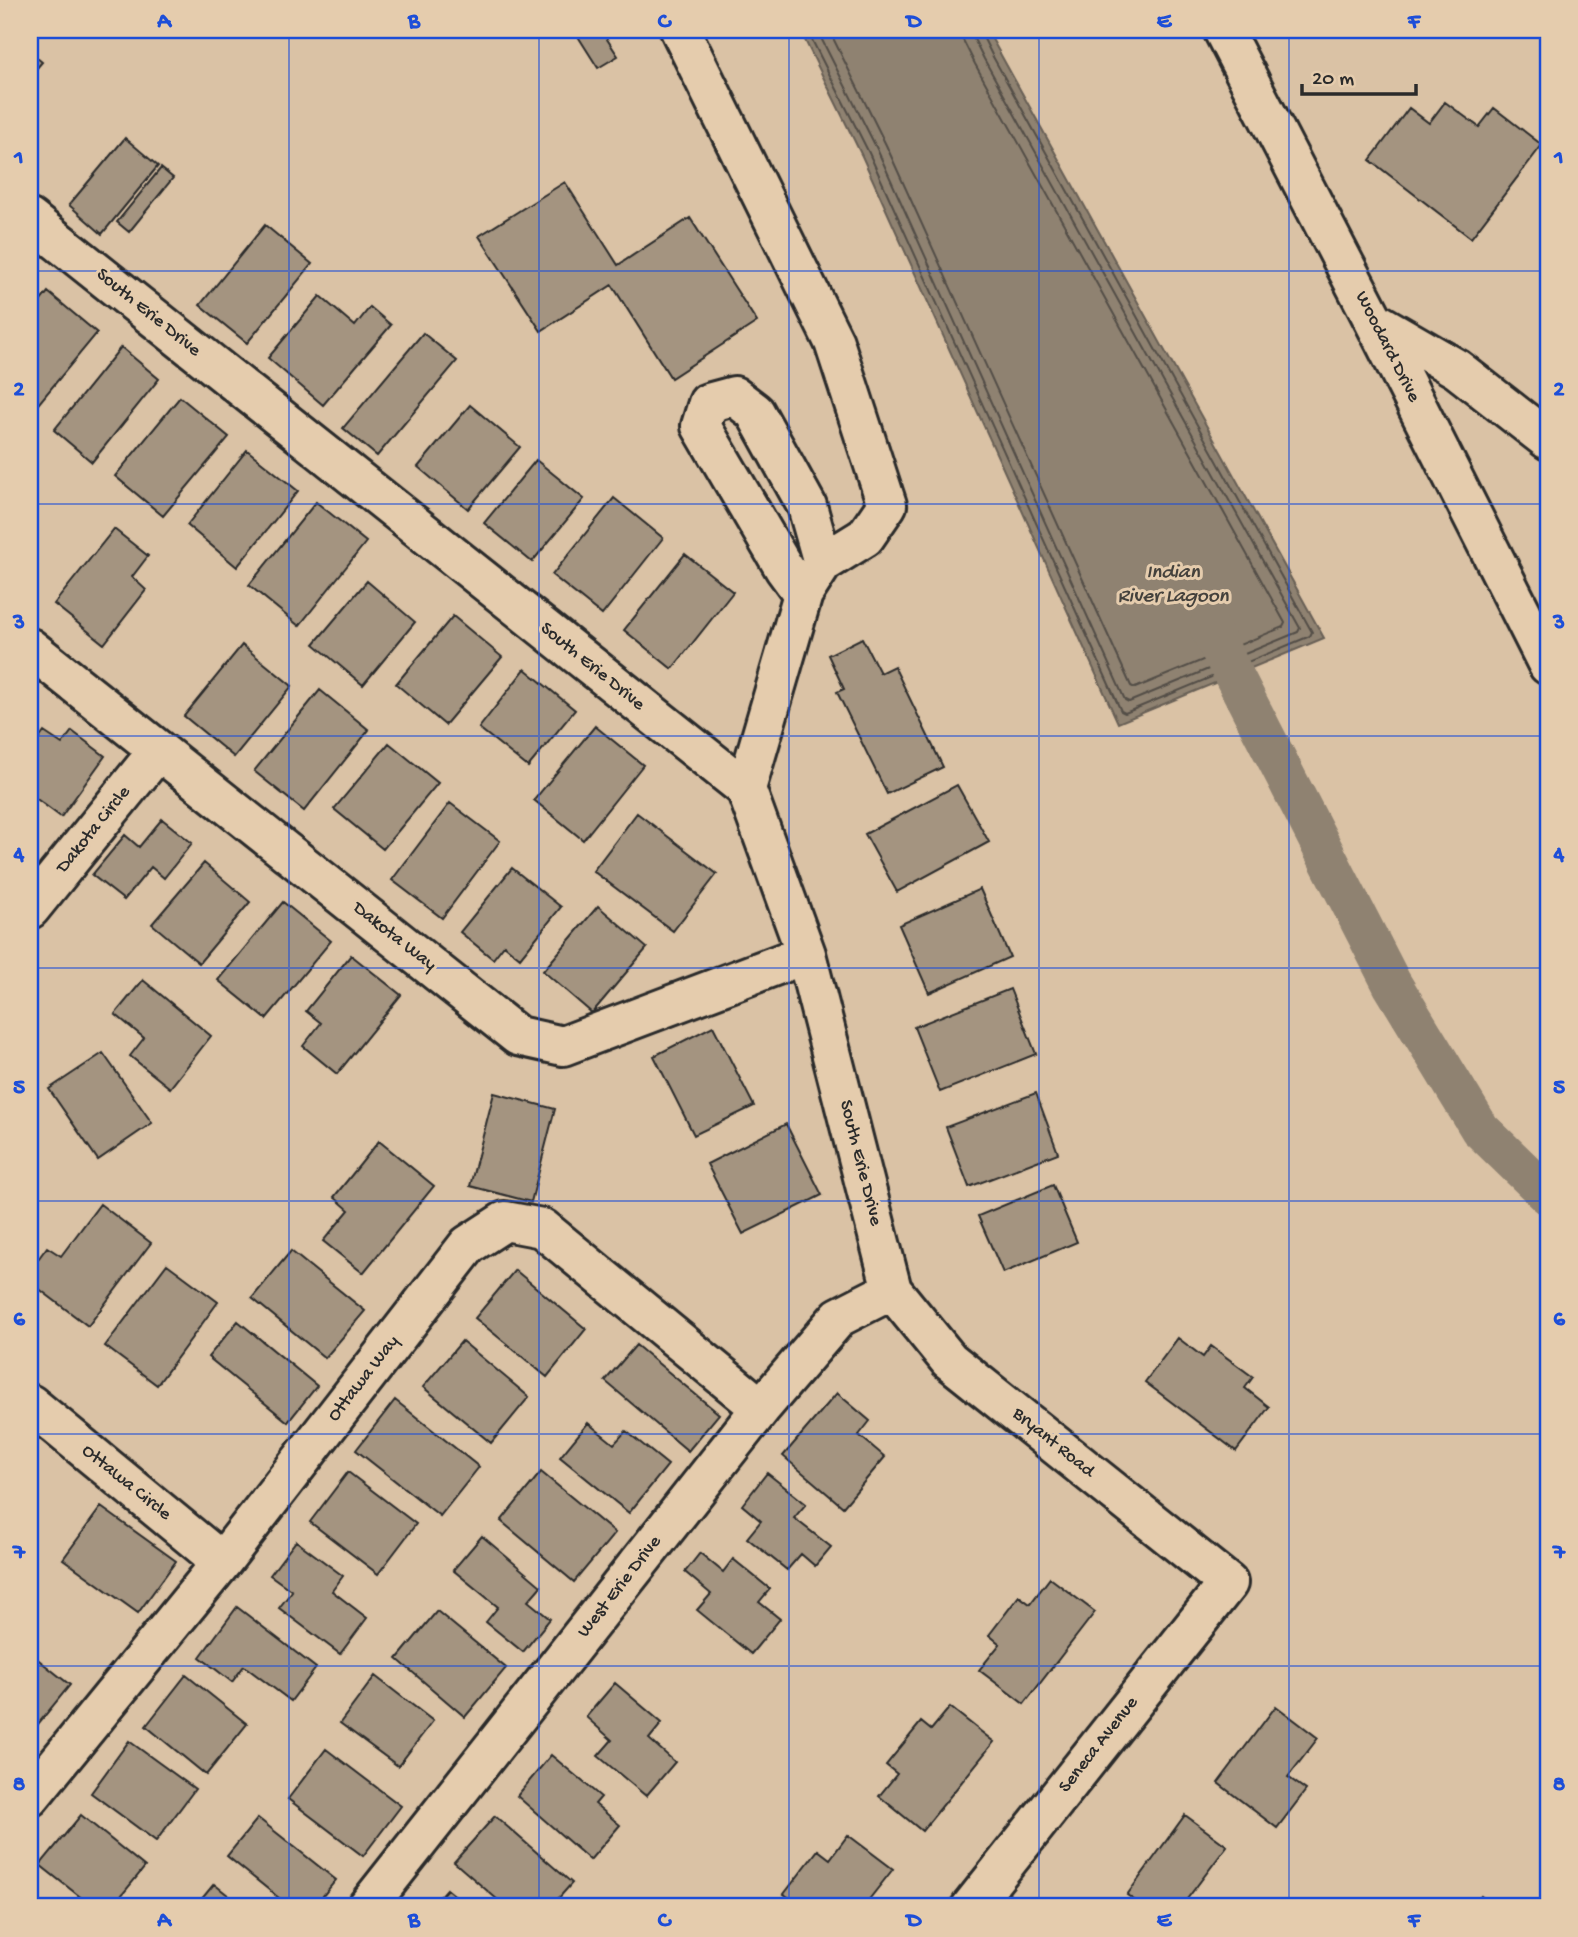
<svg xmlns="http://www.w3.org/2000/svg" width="1578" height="1937" viewBox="0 0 1578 1937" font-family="'Gochi Hand',sans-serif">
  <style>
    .water { fill: #8f8271; stroke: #675f55; stroke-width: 2 }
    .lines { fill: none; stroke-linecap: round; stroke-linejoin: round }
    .shore { stroke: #534e47; stroke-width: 2 }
    .canal { stroke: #8f8271; stroke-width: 40 }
    .building { fill: #a49480; stroke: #2b2b2b; stroke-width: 2 }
    .minor-casing { stroke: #2b2b2b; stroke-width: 44 }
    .minor { stroke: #e5ccad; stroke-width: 38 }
    .grid { fill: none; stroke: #1d4ed8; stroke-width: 2; stroke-opacity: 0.55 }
    .labels { text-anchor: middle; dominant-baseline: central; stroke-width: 6; stroke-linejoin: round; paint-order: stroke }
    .street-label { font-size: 19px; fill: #2b2b2b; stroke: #e5ccad }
    .water-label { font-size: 21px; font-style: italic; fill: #44413c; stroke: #e5ccad }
    .neatline { fill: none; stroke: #1d4ed8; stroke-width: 2.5 }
    .grid-label { font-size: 23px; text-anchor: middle; font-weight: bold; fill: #1d4ed8 }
  </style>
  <rect width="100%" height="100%" fill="#dac2a5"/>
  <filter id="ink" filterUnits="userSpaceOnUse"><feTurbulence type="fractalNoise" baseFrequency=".0143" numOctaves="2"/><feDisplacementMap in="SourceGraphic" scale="14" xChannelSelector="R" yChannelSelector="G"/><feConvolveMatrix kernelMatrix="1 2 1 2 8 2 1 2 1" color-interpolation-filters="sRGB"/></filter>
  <g filter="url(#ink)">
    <path class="water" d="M800 30H987L1324 638 1118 723 862 156Z"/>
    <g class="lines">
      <path class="shore" d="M807 30 869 153 1121 711 1125 713 1310 636 1312 632 992 55 982 35 981 30
        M817 30 877 149 1125 700 1129 702 1298 632 1300 628 984 59 974 39 972 30
        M829 30 886 145 1131 686 1135 688 1283 627 1285 623 975 64 963 40 962 30"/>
      <path class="canal" d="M1209 627 1392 984 1480 1129 1548 1195"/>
    </g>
    <path class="building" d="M574 30H601L618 56 598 68Z
      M30 52 42 62 30 76Z
      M1445 102 1479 127 1494 108 1542 145 1471 238 1370 160 1409 108 1429 123Z
      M125 138 158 166 102 234 69 205Z
      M161 168 173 178 129 232 117 222Z
      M565 182 618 265 690 218 757 322 671 378 612 285 541 331 479 236Z
      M265 225 312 264 247 343 200 305Z
      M48 292 97 333 30 414V314Z
      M320 296 355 326 370 307 391 325 323 405 268 358Z
      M423 333 457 361 377 456 343 428Z
      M121 347 159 379 92 462 54 430Z
      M180 397 229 437 163 516 115 476Z
      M470 405 520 447 468 509 418 467Z
      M247 450 298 491 237 567 187 525Z
      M536 460 584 499 532 562 484 523Z
      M614 498 663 538 602 615 552 575Z
      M316 502 366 542 299 626 249 585Z
      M114 529 148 556 132 577 146 590 104 644 54 604Z
      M685 554 733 592 672 669 624 630Z
      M367 581 415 622 363 685 314 644Z
      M453 616 502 657 445 725 396 684Z
      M862 638 880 673 894 666 943 767 887 794 837 692 844 689 828 655Z
      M242 645 292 686 234 757 184 716Z
      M525 669 575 710 528 767 479 728Z
      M320 690 369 730 304 811 254 771Z
      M595 726 643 765 583 840 534 800Z
      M72 731 105 756 61 817 30 794V751L44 732 62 744Z
      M389 743 438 783 383 849 334 809Z
      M957 785 989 842 897 892 865 834Z
      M450 803 500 841 442 918 392 880Z
      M637 813 717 874 673 931 593 871Z
      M162 819 192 843 164 878 151 867 124 900 92 875 125 835 139 847Z
      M204 863 250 902 199 963 152 924Z
      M512 868 561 907 520 958 504 945 493 959 460 932Z
      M980 889 1010 957 929 993 899 925Z
      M283 902 331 941 266 1019 218 980Z
      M598 906 647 948 592 1013 543 971Z
      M351 955 401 995 337 1074 303 1046 321 1023 306 1011Z
      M143 980 211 1036 170 1088 130 1056 144 1038 115 1014Z
      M1010 989 1036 1054 940 1092 914 1027Z
      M713 1026 754 1106 694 1135 654 1056Z
      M103 1053 152 1123 98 1160 49 1089Z
      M494 1093 555 1109 531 1202 470 1186Z
      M1036 1093 1058 1153 969 1187 946 1127Z
      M786 1124 822 1195 743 1234 707 1164Z
      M379 1141 434 1186 363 1273 323 1241 349 1210 334 1197Z
      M1053 1185 1077 1242 1003 1273 978 1216Z
      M100 1204 151 1243 88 1326 30 1282V1270L47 1247 61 1256Z
      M291 1251 365 1311 325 1358 252 1298Z
      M167 1264 218 1302 157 1385 105 1346Z
      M515 1270 586 1329 547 1377 475 1318Z
      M238 1321 317 1386 288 1422 208 1357Z
      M1178 1338 1203 1357 1211 1346 1253 1377 1245 1388 1269 1407 1236 1451 1145 1382Z
      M462 1341 529 1397 491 1443 423 1387Z
      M636 1345 719 1414 688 1451 605 1381Z
      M837 1393 870 1421 859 1435 885 1457 843 1507 783 1456Z
      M395 1400 479 1467 440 1516 356 1450Z
      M588 1423 614 1444 626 1431 668 1465 629 1513 560 1457Z
      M348 1472 416 1524 378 1574 310 1522Z
      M541 1472 615 1533 574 1582 501 1521Z
      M767 1473 806 1504 794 1518 831 1547 815 1566 801 1554 787 1570 747 1538 761 1521 742 1505Z
      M101 1507 176 1561 138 1613 63 1559Z
      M482 1536 541 1586 528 1601 550 1619 523 1652 486 1622 498 1607 453 1570Z
      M296 1541 343 1576 332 1591 367 1618 340 1654 279 1608 292 1591 270 1575Z
      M700 1553 723 1572 733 1559 770 1589 759 1602 780 1619 751 1654 697 1610 711 1594 685 1572Z
      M1050 1578 1095 1612 1024 1704 979 1670 1000 1644 989 1635 1019 1596 1030 1604Z
      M237 1607 316 1668 291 1701 244 1666 232 1682 200 1657Z
      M437 1611 506 1668 465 1717 397 1659Z
      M30 1653 70 1685 30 1734Z
      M186 1675 247 1724 206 1775 146 1726Z
      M375 1676 433 1721 398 1766 340 1723Z
      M615 1683 662 1723 649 1739 675 1762 646 1796 598 1756 612 1740 586 1717Z
      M1276 1706 1318 1738 1288 1777 1306 1790 1277 1828 1218 1783Z
      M950 1707 994 1742 922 1831 879 1796 897 1774 886 1765 921 1722 931 1730Z
      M129 1741 195 1789 156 1841 91 1793Z
      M326 1749 401 1806 363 1856 288 1799Z
      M551 1755 601 1797 595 1804 620 1825 590 1860 517 1796Z
      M81 1815 145 1867 112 1907H93L40 1865Z
      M1185 1815 1227 1846 1181 1907H1144L1127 1895Z
      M495 1816 572 1883 551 1907H506L454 1862Z
      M258 1818 336 1880 314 1907H290L227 1856Z
      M848 1835 893 1869 863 1907H791L795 1902 784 1894 818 1850 830 1859Z
      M214 1884 243 1907H195Z
      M447 1889 469 1907H431Z
      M1481 1896 1495 1907H1472Z"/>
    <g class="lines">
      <defs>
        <path id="minor" d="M680 30 834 342 887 505 865 537 823 563
          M1223 30 1374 321 1548 665
          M30 219 746 789 806 954 892 1290 949 1360 1228 1583 971 1907
          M1374 321 1457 369 1548 440
          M30 648 518 1036 563 1046 806 954
          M746 789 803 594 823 563 807 506 755 412 734 396 708 403 701 426 784 568 803 594
          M30 909 158 751
          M30 1404 222 1562
          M30 1797 222 1562 468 1245 505 1221 542 1228 761 1408
          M367 1907 761 1408 839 1317 892 1290"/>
      </defs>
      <use href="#minor" class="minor-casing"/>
      <use href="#minor" class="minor"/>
    </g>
  </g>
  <path class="grid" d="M289 30V1907M539 30V1907M789 30V1907M1039 30V1907M1289 30V1907M30 271H1548M30 504H1548M30 736H1548M30 968H1548M30 1201H1548M30 1434H1548M30 1666H1548"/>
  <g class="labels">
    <g class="street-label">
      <text transform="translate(148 313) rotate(39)">South Erie Drive</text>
      <text transform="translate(1387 347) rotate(63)">Woodard Drive</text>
      <text transform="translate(592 667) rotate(39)">South Erie Drive</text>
      <text transform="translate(94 830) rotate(-51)">Dakota Circle</text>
      <text transform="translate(394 937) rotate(38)">Dakota Way</text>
      <text transform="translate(860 1163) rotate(76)">South Erie Drive</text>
      <text transform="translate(364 1379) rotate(-52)">Ottawa Way</text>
      <text transform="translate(1053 1443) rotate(39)">Bryant Road</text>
      <text transform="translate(126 1483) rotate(39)">Ottawa Circle</text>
      <text transform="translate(620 1587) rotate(-52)">West Erie Drive</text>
      <text transform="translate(1099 1745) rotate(-52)">Seneca Avenue</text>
    </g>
    <g class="water-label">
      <text x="1173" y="573">Indian<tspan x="1173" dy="24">River Lagoon</tspan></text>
    </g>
  </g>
  <rect width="1578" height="1937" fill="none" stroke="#e5ccad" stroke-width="77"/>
  <path d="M1302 84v10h114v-10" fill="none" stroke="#2b2b2b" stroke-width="3.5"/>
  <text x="1312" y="84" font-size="21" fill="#2b2b2b" stroke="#e5ccad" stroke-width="5" paint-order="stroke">20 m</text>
  <rect x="38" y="38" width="1502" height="1860" class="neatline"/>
  <g class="grid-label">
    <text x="164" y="27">A</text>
    <text x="414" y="27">B</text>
    <text x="664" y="27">C</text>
    <text x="914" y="27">D</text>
    <text x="1164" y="27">E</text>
    <text x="1414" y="27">F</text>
    <text x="19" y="163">1</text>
    <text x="1559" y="163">1</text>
    <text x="19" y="395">2</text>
    <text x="1559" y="395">2</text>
    <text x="19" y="628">3</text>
    <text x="1559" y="628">3</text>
    <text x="19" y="860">4</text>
    <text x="1559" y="860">4</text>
    <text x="19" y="1093">5</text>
    <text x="1559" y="1093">5</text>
    <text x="19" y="1325">6</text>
    <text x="1559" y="1325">6</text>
    <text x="19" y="1558">7</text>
    <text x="1559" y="1558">7</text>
    <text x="19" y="1790">8</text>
    <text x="1559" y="1790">8</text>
    <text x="164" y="1926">A</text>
    <text x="414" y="1926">B</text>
    <text x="664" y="1926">C</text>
    <text x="914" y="1926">D</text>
    <text x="1164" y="1926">E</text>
    <text x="1414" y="1926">F</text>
  </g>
</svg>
